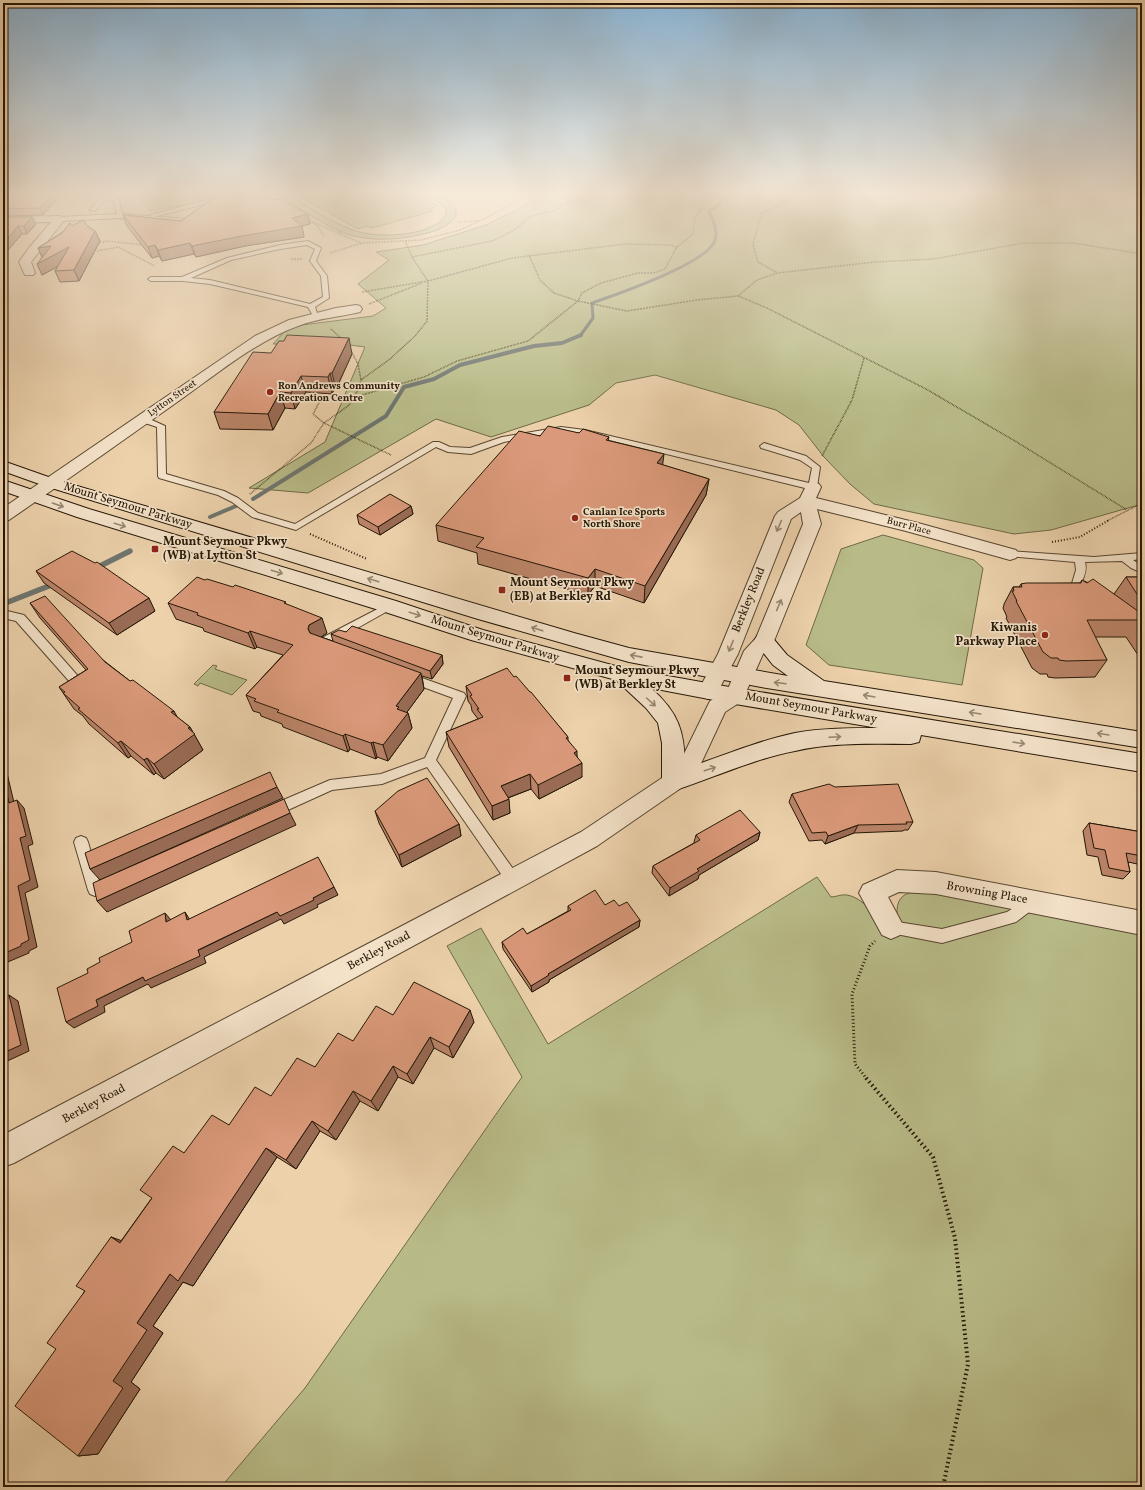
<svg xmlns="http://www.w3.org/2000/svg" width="1145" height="1490" viewBox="0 0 1145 1490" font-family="Vollkorn,serif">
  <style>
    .green { fill: #b8bb88; stroke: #6e6947 }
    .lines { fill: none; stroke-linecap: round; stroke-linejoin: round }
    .stream-far2 { stroke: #6e756f; stroke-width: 3 }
    .stream-far1 { stroke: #6e756f; stroke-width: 4 }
    .stream { stroke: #6e756f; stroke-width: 5.5 }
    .service-casing { stroke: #57462f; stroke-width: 2 }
    .minor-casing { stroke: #57462f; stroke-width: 2 }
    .tertiary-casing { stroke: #57462f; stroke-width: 2 }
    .secondary-casing { stroke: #251706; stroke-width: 2 }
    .path-far3 { stroke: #251706; stroke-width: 1.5; stroke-dasharray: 0.5 1; stroke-linecap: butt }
    .path-far2 { stroke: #251706; stroke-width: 2; stroke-dasharray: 1 2; stroke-linecap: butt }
    .path-far1 { stroke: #251706; stroke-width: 3; stroke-dasharray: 1 2.5; stroke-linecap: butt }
    .path { stroke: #251706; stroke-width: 4; stroke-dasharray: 1.5 3; stroke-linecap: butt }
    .service { fill: #f3e1c8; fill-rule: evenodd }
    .minor { fill: #f3e1c8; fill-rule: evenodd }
    .tertiary { fill: #f3e1c8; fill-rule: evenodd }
    .secondary { fill: #f3e1c8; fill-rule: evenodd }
    .wall { fill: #bb8469; stroke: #251706 }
    .shaded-wall { fill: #996b55; stroke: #251706 }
    .building { fill: #da997a; stroke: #251706 }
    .oneway { stroke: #968671 }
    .poi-dot { fill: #8f2418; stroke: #f3e1c8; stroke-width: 1.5 }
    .labels { text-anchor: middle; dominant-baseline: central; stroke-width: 3.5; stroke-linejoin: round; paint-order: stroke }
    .far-poi-label { font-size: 10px; font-weight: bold; fill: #251706; stroke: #f3e1c8; text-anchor: start }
    .far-street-label { font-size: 10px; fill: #251706; stroke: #f3e1c8 }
    .street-label { font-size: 12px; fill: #251706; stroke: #f3e1c8 }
    .poi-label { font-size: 12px; font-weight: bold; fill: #251706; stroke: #f3e1c8; text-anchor: start }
  </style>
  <rect width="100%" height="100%" fill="#ecd1ab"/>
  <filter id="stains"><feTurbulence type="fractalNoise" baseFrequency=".005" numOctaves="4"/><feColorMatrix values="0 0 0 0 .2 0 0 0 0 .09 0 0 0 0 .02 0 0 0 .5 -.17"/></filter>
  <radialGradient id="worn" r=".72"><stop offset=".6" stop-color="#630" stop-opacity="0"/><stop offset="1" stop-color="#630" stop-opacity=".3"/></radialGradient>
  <path class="green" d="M142 194H233L235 195 150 211 137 195Z
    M275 194H287C308 206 339 228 363 233 384 237 424 236 442 220 445 217 447 214 446 210 442 201 428 197 420 194 425 194 431 193 436 194 444 197 461 207 455 217 449 227 433 232 423 234 399 240 368 242 344 233 321 224 297 206 275 194Z
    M295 194H412L438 206 429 209 433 211 372 228 368 226 358 229Z
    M548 194H1142V504L1051 530 1014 534 874 504 850 484 824 457 799 425 776 410 655 375 616 383 589 405 491 437 436 419 308 493 249 488 325 442 365 347 335 343 273 344 285 331 302 325 373 316 386 308 358 284 389 260 376 252 423 245 486 225Z
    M883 535 974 560 983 568 962 685 829 665 806 645 841 549Z
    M213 665 217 666 215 669 247 680 232 695 200 683 198 686 194 684Z
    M817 877 831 897C836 897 841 894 847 895 861 897 873 913 883 921L897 914C896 890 914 891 932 892L1142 933V1487H221L305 1388 522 1077 447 946 481 928 548 1044Z"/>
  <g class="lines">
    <path class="stream-far2" d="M580 336 593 318 592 303C615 295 709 263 715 240 718 229 713 221 709 211L719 205 723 194"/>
    <path class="stream-far1" d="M253 499 386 416 404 387 434 379 460 365 534 346 562 343 581 335
      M210 517 236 506"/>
    <path class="stream" d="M94 569 130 551
      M3 604 54 584"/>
    <defs>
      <path id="service" d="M115 196 118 198 122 214 186 219 194 213 199 214 187 223 120 218 60 221 57 219 60 217 117 214 113 200 104 201 95 211 90 210 100 198Z
        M211 199 214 201 213 202 153 217 150 215Z
        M308 241 321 248 316 261 327 276 329 298 315 307 317 313 314 315 312 314 308 307 210 284 183 281H151L148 279 151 277H182L227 258 280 245ZM307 245 315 249 310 261 321 276 323 297 310 304 210 280 191 278 231 260 280 249Z
        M139 417H145L165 426 166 474 224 491 238 498 258 513 295 524 433 442H439L450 447 470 448 502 437 561 427 585 430 809 483 812 468 800 460 761 448 760 446 764 443 806 456 820 467 817 487 813 490 585 434 561 431 504 442 471 454 448 452 436 447 296 530 252 517 232 502 218 495 159 478 158 476 157 427 139 421Z
        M1010 551 1094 557 1142 553V559L1133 560 1142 566V573L1131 568 1122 561 1085 562C1089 575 1077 583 1082 595L1077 598 1073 597 1070 590 1076 570 1075 562 1007 556 1005 554Z
        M389 603 393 604 394 606 393 608 329 644 332 647 331 650C325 651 318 649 315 644L316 641Z
        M3 610 24 615 77 675 79 678 77 681H69L16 621 3 618Z
        M408 673 464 693 466 696 436 760 518 876 520 880 518 884 513 886 508 884 427 767 382 784 332 790 277 815 272 816 267 815 266 811 267 807 330 780 381 774 425 758 453 698 404 680 402 677 404 674Z
        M81 836 86 838 88 842 99 881 103 880 108 882 110 886 108 890 95 896 90 894 88 890 74 842 76 838Z
        M1032 896 1037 898 1039 902 1037 906 1016 922 942 943 891 933 886 932 884 927 886 922 891 921 942 929 1007 912Z"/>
      <path id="minor" d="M60 216 65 219 31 262 35 273 33 275H25L19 262 29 248 51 222 3 223V217Z
        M356 305 360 306 362 309 360 312C340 317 318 318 298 326 255 342 218 373 180 400 124 440 67 480 9 520L3 521V508L255 336 289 320 336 308Z
        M813 482 819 484 821 487 816 498 918 523 1016 550 1019 554 1016 558 1010 560 906 531 817 509 821 524 774 641 763 654 742 701 735 704 728 701 725 696 744 651 756 638 803 524 801 512 791 519 738 654 718 691 715 696 708 699 701 696 698 691 718 654 775 516 778 512 800 498 807 484Z
        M897 870 936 872 1142 911V935L936 894 899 892 888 897 904 927 900 935 891 939 882 935 859 893 863 885Z"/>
      <path id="tertiary" d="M735 688 742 691 745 696 742 701 725 712 698 770 681 788 597 846 14 1163 3 1167V1135L581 832 665 776 682 758 710 701 728 691Z"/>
      <path id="secondary" d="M3 461 57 480 574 633 629 648 788 676 773 665 754 641 757 636 764 634 771 636 787 655 824 681 1142 732V748L761 687 629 662 478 619 45 486 3 471Z
        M3 480 89 509 396 601 483 630 623 668 735 688 1142 754V772L921 735 919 742 911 744C873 744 833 742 795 751 753 759 713 778 673 791L665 788 662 782V743L658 723 646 708 616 680 471 640 382 611 77 517 3 491ZM651 688 735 704 878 728C850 728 822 728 795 733 758 741 721 756 685 769 685 732 679 713 651 688Z"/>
    </defs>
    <use href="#service" class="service-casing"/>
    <use href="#minor" class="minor-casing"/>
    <use href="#tertiary" class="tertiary-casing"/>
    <use href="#secondary" class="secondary-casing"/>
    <path class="path-far3" d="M694 194V207L702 210
      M695 195 709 196
      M307 219 340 234
      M311 222 317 225 324 237
      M458 222 478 221
      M340 231V234L361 243
      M99 243 107 241 145 245
      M97 251 118 247 155 266
      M330 253 362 243 421 240 460 230 490 216 529 194
      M529 255 540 280 554 293 578 301 627 311 697 300 738 296 767 308 926 389 1015 441 1127 510
      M412 257 492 241 513 231 531 216 554 211 560 207 561 204 591 197 593 194
      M291 259H302
      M776 272 758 262 753 245 761 214 785 202 793 194
      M362 292 428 281 512 258 625 244 670 245 677 247 693 234 695 217 706 205 710 194
      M738 296 757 280 777 273 875 262 933 259 1024 243H1073L1142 254
      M369 304 422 283
      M331 329 343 340
      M361 380 390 359 415 336 427 321 428 281 412 257 405 241
      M355 397 424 377 457 361 528 341 578 301 582 293 601 283 638 273H654L665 269 677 247
      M321 399 313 414 324 423 391 455
      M822 456 852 400 864 358
      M250 494 311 443 324 423 348 406 355 397 361 380 358 364 350 349
      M1107 521 1142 503"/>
    <path class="path-far2" d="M310 534 367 559
      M1052 542 1080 537 1109 520"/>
    <path class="path-far1" d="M867 1079 855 1064 852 994 870 946 875 941"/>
    <path class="path" d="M866 1078 933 1157 955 1238 968 1364 943 1487"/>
    <use href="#service" class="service"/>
    <use href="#minor" class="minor"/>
    <use href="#tertiary" class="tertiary"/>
    <use href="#secondary" class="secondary"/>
  </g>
  <path class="wall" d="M34 194H53L56 200 43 215 3 216V196Z
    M216 194H268L273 199 308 214 310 224 302 226 304 237 245 246 196 257 194 254 162 261 159 256 152 258 127 226 123 215 181 221 217 195Z
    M3 217 36 224 27 234H22L8 250 3 251Z
    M72 226H87L95 231 100 241 79 281 60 282 55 271 58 266 42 275V257L38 248Z
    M352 354 336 389H334L332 394 306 392 295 409 285 408 273 430 220 429 214 412Z
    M579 433 609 437 608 441 663 465 709 479 706 495 644 603 595 586 588 595 478 564 477 553 438 541 436 525 540 436Z
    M411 506 413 514 380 535 359 524 357 515Z
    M36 571 155 611 117 635 44 583Z
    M1126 577H1142V661L1126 637H1095L1107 660 1095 677 1055 678 1048 677 1047 674H1040L1032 668 1006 618 1007 617 1003 608 1004 605V604L1013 587H1019L1021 584 1080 583 1082 580 1114 594Z
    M30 603 130 681 190 727 203 750 164 779 156 773 154 775 131 756 128 758 89 724 83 716 74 709 59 687 86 670 40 618Z
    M168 603 286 604 327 633 321 637 333 641 331 634 346 632 442 655 443 664 432 679 422 676 424 689 407 712 408 713 412 728 388 761 377 757 376 759 350 749 348 752 283 727 282 724 261 716 260 713 253 711 246 695 283 655 257 647 255 649 204 631 203 628 176 619Z
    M514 677 530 692 568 737V740L577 756 582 777 539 799 531 789 508 798 510 813 493 820 449 747 446 732 478 719 472 711 471 705 468 701 466 686Z
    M792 794 913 822 908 830H904L903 831 854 833 825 844 822 840 809 841 789 802Z
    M375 811 459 824 461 836 402 867 379 823Z
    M1089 823 1142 832V865L1128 862 1130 872 1123 879 1102 875 1098 857 1087 855 1083 831Z
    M760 832 758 840 699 875 698 879 669 896 652 873 653 866 694 843V842L696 835Z
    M605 905 619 906 640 920 639 927 549 980V982L532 992 503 949 502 942 527 934 568 911V906Z
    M393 1015 474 1022 453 1058 434 1048 413 1084 398 1077 378 1111 360 1101 336 1140 320 1131 296 1169 277 1157 193 1286 183 1282 153 1326 163 1333 131 1382 140 1389 98 1454 78 1456 56 1349 111 1237 121 1241 184 1153 229 1125 353 1041Z"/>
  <path class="shaded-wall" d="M52 194H53L56 200 43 215 40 208Z
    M308 214 310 224 302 226 304 237 245 246 196 257 192 246Z
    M32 217 36 224 27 234 24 226Z
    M18 226 22 234 8 250 4 243Z
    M95 231 100 241 79 281 74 270Z
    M190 243 194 254 162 261 158 250Z
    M155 245 159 256 152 258 148 247Z
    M51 246 69 247 74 258 42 275 37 264 43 259 38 248Z
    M349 338 352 354 336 389 332 373Z
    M330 373 334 389 332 394 328 377Z
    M301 376 306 392 295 409 291 393Z
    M280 392 285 408 273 430 268 414Z
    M664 454 662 470 657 463Z
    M709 479 706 495 644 603 645 586Z
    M411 506 413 514 380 535 378 527Z
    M595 569V586L588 595V578Z
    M149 598 155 611 117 635 109 623Z
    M322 618 327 633 315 641 308 629 309 625Z
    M250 631 257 647 255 649 248 633Z
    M442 655 443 664 432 679 430 671Z
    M421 673 424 689 402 719 408 713 412 728 388 761 383 745 396 706Z
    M174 711 182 726 171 712Z
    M190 727 203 750 164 779 154 764Z
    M345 734 350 749 348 752 343 736Z
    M121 741 131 756 128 758 118 743Z
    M373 742 377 757 376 759 371 743Z
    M577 751V766L582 763V777L539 799 538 785 574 753Z
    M147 758 156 773 154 775 144 760Z
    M3 766 6 769 16 811 9 803 3 779Z
    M530 774 531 789 502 800 501 786Z
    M277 787 283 798 100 880 90 869Z
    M509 799 510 813 493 820 492 806Z
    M17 800 24 808 33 844 28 846 38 887 25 893 37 947 29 951V953L3 964V954L21 944 18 886 20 838Z
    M290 813 296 825 107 912 97 901Z
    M459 824 461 836 402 867 399 855Z
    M858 825 854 833 825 844 828 836Z
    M760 832 758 840 699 875 698 879 669 896 670 888 697 869Z
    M334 887 338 895 317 905 318 907 284 924 281 919 204 957 206 963 151 988 148 984 104 1006 105 1012 74 1028 66 1022 96 1000 277 912 313 898Z
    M185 912 190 920H187Z
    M165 913 171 920 166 922Z
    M640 920 639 927 549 980V982L532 992 531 986 548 974Z
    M9 995 18 1001 29 1051 3 1063V1053Z
    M470 1010 474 1022 453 1058 449 1047Z
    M430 1037 434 1048 413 1084 407 1074Z
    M393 1066 398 1077 378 1111 371 1101Z
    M353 1091 360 1101 336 1140 328 1131Z
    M312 1121 320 1131 296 1169 286 1160Z
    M266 1148 277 1157 193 1286 183 1282 153 1326 163 1333 131 1382 140 1389 98 1454 78 1456 113 1381 137 1323 170 1274Z
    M111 1237 128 1243H120Z"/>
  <path class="building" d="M22 194H52L40 208 3 209V196Z
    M219 194H268L273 199 283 200 308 214 292 218 302 226 242 236 192 246 190 243 158 250 155 245 148 247 123 215 181 221Z
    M3 217H32L24 226H18L4 243H3Z
    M83 220 87 226 95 231 74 270 55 271 69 247 37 264 51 246 38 248 62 233 70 223 72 226Z
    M287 335 349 338 332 373H330L328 377 301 376 291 393 280 392 268 414 214 412 253 352 271 353 279 341H284Z
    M548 426 579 433 583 429 609 437 606 440 664 454 657 463 709 479 645 586 595 569 588 578 476 547 484 538 436 525 519 431 540 436Z
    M390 494 411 506 378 527 357 515Z
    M72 551 95 563 97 562 149 598 109 623 36 571Z
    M197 577 205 580 207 579 233 587 235 585 286 602 284 603 322 618 309 625 308 629 310 633 421 673 396 706 399 707 397 709 408 713 383 745 373 742 371 743 345 734 343 736 277 712 279 710 254 701 256 699 246 695 293 645 250 631 248 633 197 615 198 613 168 603Z
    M1126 577H1142V602Z
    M1093 579 1142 614V626L1138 620H1087L1107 660 1066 661 1059 660 1058 658H1051L1043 652 1016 601H1017L1012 591H1014L1013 587H1022L1021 584 1026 583H1081L1082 580 1087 583Z
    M45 596 105 662 130 681 133 680 174 711 171 712 190 727 188 728 195 734 154 764 147 758 144 760 121 741 118 743 78 709 80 708 63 693 65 692 59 687 88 669 30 603Z
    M352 626 442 655 430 671 331 634 339 630 346 632Z
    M507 668 514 677 516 676 530 692H531L568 737 566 738 577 751 574 753 582 763 538 785 530 774 501 786 509 799 492 806 446 732 483 717 477 709H479L470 696 472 695 466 686Z
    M270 772 277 787 90 869 85 853Z
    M427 778 459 824 399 855 375 811 398 791Z
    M3 779 9 803 17 800 26 836 20 838 30 880 18 886 29 940 21 944V946L3 954Z
    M829 784 835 787 898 784 913 822H906L907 824 858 825 828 836 826 832 812 833 792 794Z
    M284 799 290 813 97 901 93 883Z
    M740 810 760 832 697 869 699 871 670 888 653 866 700 840 696 835Z
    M1089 823 1142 832V856L1126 853 1130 872 1109 868 1105 850 1094 848Z
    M318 857 334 887 313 898 314 900 280 916 277 912 198 950 200 956 145 981 143 977 96 1000 98 1006 66 1022 57 988 88 973 87 969 100 962 99 958 132 942 129 931 165 913 166 922 185 912 187 920Z
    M595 890 605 905 614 900 619 906 627 902 640 920 548 974 549 975 531 986 502 942 523 928 527 934 571 910 568 906Z
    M414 982 470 1010 449 1047 430 1037 407 1074 393 1066 371 1101 353 1091 328 1131 312 1121 286 1160 266 1148 178 1281 170 1274 137 1323 147 1330 113 1381 123 1388 78 1456 15 1406 56 1349 47 1343 85 1291 76 1286 111 1237 120 1243 152 1198 140 1190 173 1146 184 1153 212 1115 229 1125 255 1087 271 1096 297 1058 315 1067 338 1033 353 1041 376 1006 393 1015Z
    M9 995 21 1045 3 1053V998Z"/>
  <defs><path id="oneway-shaft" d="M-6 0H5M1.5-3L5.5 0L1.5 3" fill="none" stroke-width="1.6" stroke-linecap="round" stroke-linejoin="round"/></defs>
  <g class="oneway">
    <use href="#oneway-shaft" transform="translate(58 505) rotate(19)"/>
    <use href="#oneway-shaft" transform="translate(120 525) rotate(17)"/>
    <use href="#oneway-shaft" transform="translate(779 526) rotate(113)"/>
    <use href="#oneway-shaft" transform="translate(277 572) rotate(17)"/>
    <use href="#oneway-shaft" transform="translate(373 580) rotate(-163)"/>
    <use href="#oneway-shaft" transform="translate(779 605) rotate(-67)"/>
    <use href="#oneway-shaft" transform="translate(415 614) rotate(18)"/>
    <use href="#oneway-shaft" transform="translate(537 629) rotate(-163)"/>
    <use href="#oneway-shaft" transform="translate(731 646) rotate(112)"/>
    <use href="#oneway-shaft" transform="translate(636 656) rotate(-169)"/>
    <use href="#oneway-shaft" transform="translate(780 683) rotate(-173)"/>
    <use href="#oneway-shaft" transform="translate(869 696) rotate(-170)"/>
    <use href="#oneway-shaft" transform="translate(651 702) rotate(42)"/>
    <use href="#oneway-shaft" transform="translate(975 713) rotate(-171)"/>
    <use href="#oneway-shaft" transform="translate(1103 734) rotate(-171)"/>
    <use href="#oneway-shaft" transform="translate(835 737) rotate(-3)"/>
    <use href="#oneway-shaft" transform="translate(1019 743) rotate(9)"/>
    <use href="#oneway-shaft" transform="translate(710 769) rotate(-18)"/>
  </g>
  <linearGradient id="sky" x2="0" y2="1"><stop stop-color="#8ab4d4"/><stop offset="0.48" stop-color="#f6ead9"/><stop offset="1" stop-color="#f6ead9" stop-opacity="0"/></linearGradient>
  <rect width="1145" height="402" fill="url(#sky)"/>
  <g class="poi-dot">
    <circle cx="270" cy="392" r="4"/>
    <circle cx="575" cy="518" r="4"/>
    <rect x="151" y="545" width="8" height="8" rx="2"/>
    <rect x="498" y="586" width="8" height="8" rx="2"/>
    <circle cx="1045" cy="635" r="4"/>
    <rect x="563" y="674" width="8" height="8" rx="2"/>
  </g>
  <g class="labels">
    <g class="far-poi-label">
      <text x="278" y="386">Ron Andrews Community<tspan x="278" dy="12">Recreation Centre</tspan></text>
      <text x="583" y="512">Canlan Ice Sports<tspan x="583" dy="12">North Shore</tspan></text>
    </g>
    <g class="far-street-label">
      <text transform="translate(172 398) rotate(-35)">Lytton Street</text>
      <text transform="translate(909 526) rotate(15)">Burr Place</text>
    </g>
    <g class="street-label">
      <text transform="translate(128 506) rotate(17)">Mount Seymour Parkway</text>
      <text transform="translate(749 600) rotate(-68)">Berkley Road</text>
      <text transform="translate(495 639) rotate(17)">Mount Seymour Parkway</text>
      <text transform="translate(811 708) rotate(10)">Mount Seymour Parkway</text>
      <text transform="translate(987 893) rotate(10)">Browning Place</text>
      <text transform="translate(379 951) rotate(-28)">Berkley Road</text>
      <text transform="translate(94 1104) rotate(-28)">Berkley Road</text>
    </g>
    <g class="poi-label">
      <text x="163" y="542">Mount Seymour Pkwy<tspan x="163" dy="14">(WB) at Lytton St</tspan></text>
      <text x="510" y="583">Mount Seymour Pkwy<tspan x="510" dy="14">(EB) at Berkley Rd</tspan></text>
      <text x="1037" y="628" text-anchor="end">Kiwanis<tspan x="1037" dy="14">Parkway Place</tspan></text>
      <text x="575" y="671">Mount Seymour Pkwy<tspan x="575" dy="14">(WB) at Berkley St</tspan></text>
    </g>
  </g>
  <rect width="1145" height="1490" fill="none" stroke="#ecd1ab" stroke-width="16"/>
  <rect x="4" y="4" width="1137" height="1482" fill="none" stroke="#251706" stroke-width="2"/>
  <rect x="8" y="8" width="1129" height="1474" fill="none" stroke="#251706"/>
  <rect width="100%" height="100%" filter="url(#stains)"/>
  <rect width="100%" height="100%" fill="url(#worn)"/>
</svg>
